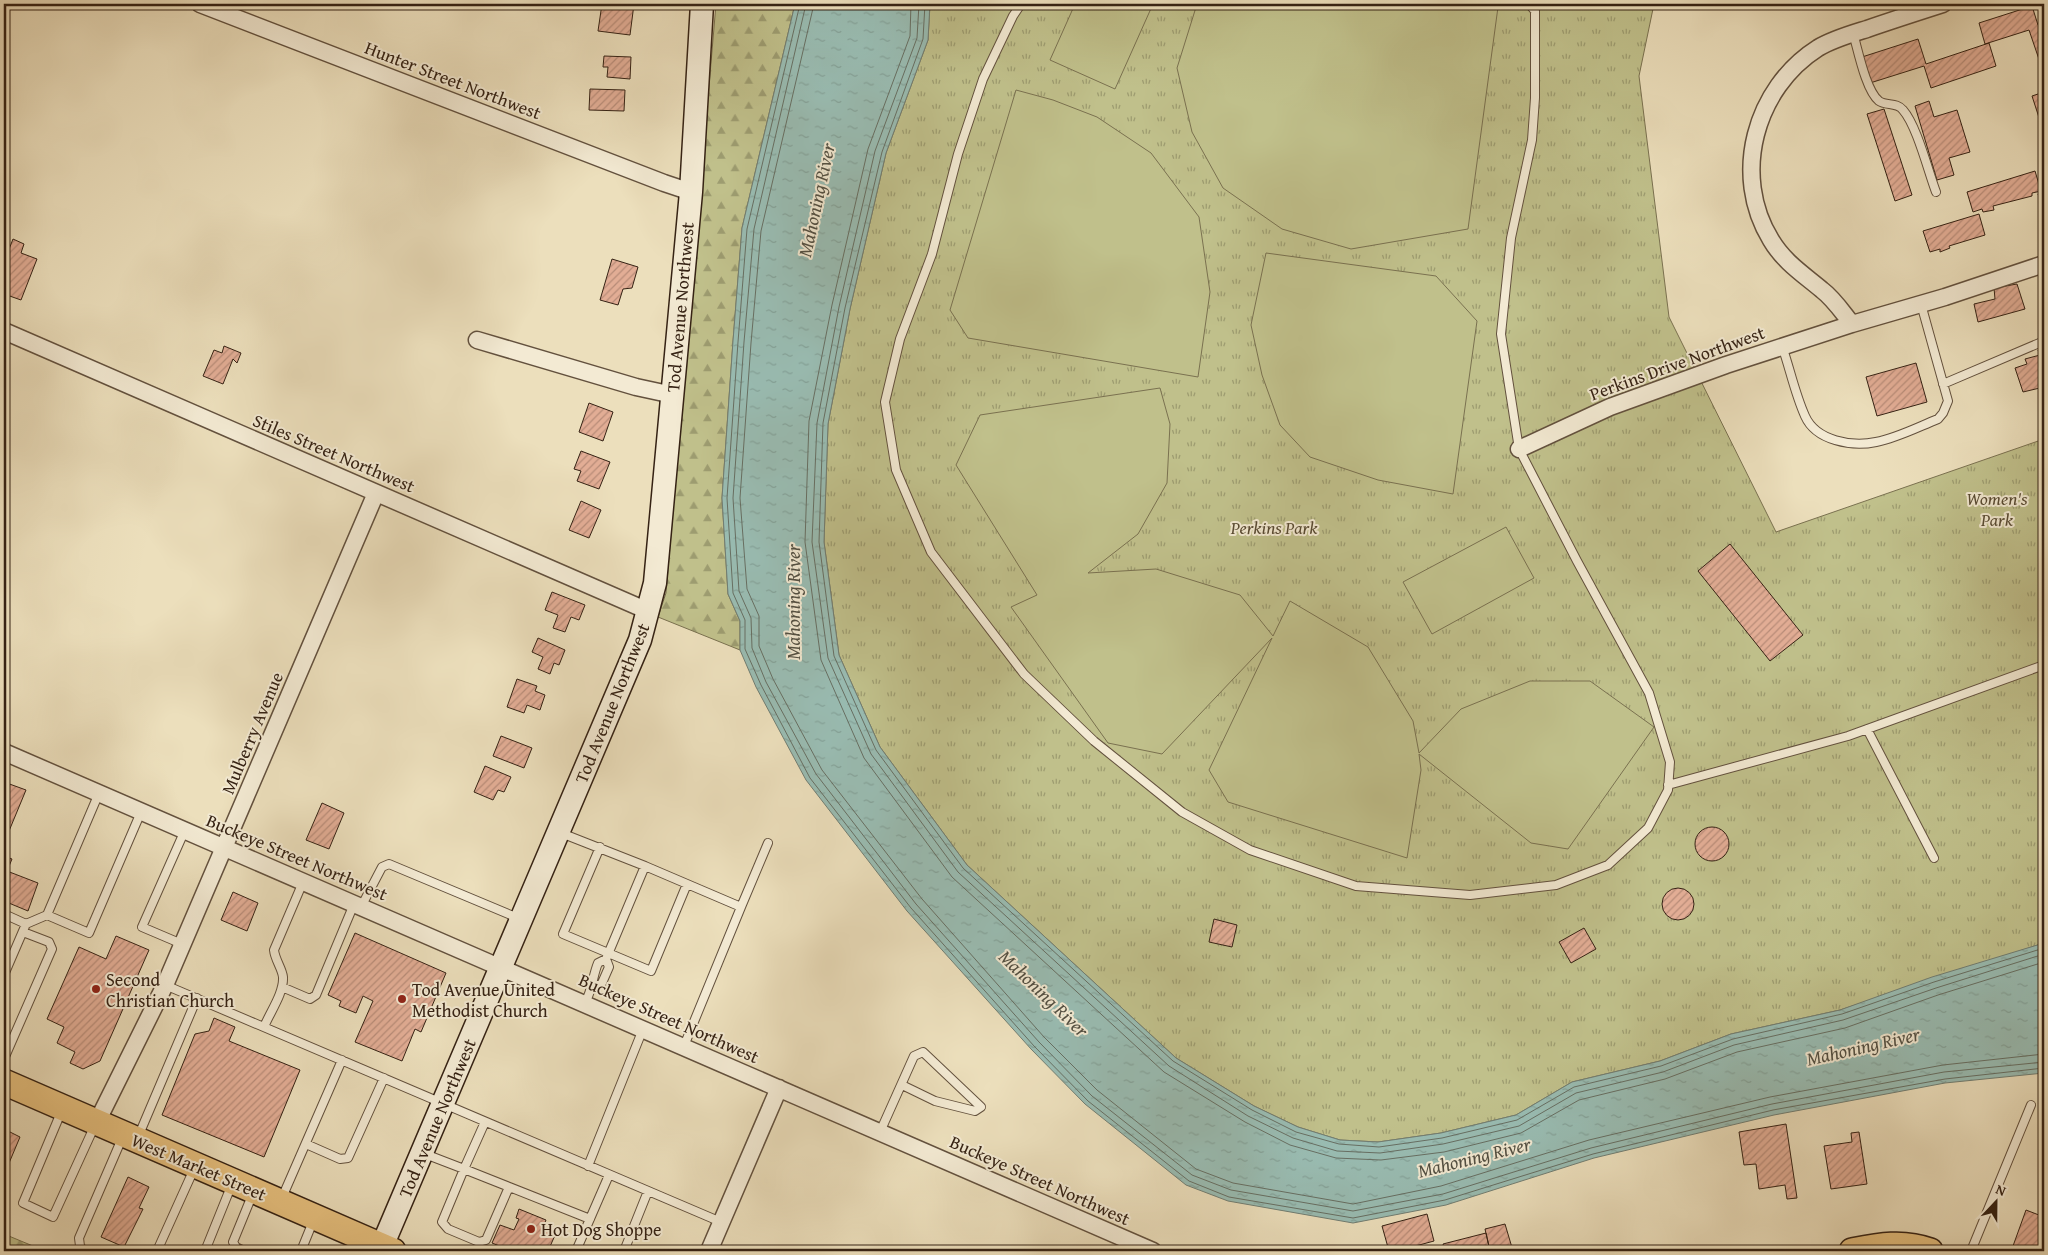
<svg xmlns="http://www.w3.org/2000/svg" width="2048" height="1255" viewBox="0 0 2048 1255" font-family="'Gentium Book Plus',serif">
  <style>
    .forest { fill: url(#forest-firs); stroke: #7a7150 }
    .park { fill: url(#park-tufts); stroke: #7a7150 }
    .garden { fill: #c0c08b; stroke: #7a7150 }
    .water { fill: url(#water-ripples); stroke: #717e73 }
    .lines { fill: none; stroke-linecap: round; stroke-linejoin: round }
    .shore { stroke: #676f63; stroke-width: 1 }
    .building { fill: url(#building-hatch); stroke: #352214 }
    .service-casing { stroke: #63513e; stroke-width: 10 }
    .minor-casing { stroke: #63513e; stroke-width: 19 }
    .secondary-casing { stroke: #352214; stroke-width: 25 }
    .primary-casing { stroke: #352214; stroke-width: 28 }
    .service { stroke: #f3ead3; stroke-width: 8 }
    .minor { stroke: #f3ead3; stroke-width: 16 }
    .secondary { stroke: #f3ead3; stroke-width: 22 }
    .primary { stroke: #e6c07e; stroke-width: 25 }
    .poi-dot { fill: #8f2418; stroke: #f3ead3; stroke-width: 2 }
    .labels { text-anchor: middle; dominant-baseline: central; stroke-width: 4; stroke-linejoin: round; paint-order: stroke }
    .street-label { font-size: 18px; fill: #352214; stroke: #f3ead3 }
    .park-label { font-size: 18px; font-style: italic; fill: #584a32; stroke: #f3ead3 }
    .poi-label { font-size: 18px; fill: #352214; stroke: #f3ead3; text-anchor: start }
    .water-label { font-size: 19px; font-style: italic; fill: #535043; stroke: #f3ead3 }
  </style>
  <defs>
    <pattern id="forest-firs" width="22" height="20" patternUnits="userSpaceOnUse" patternTransform="scale(1.25)"><rect width="22" height="20" fill="#c0c08b"/><path d="M5 1l3.5 6h-7zM16 11l3.5 6h-7z" fill="#9d9c70"/></pattern>
    <pattern id="park-tufts" width="24" height="20" patternUnits="userSpaceOnUse" patternTransform="scale(1.25)"><rect width="24" height="20" fill="#c0c08b"/><path d="M3 7l-1-3M5 7V3M7 7l1-3M15 17l-1-3M17 17v-4M19 17l1-3" fill="none" stroke="#9d9c70"/></pattern>
    <pattern id="water-ripples" width="26" height="14" patternUnits="userSpaceOnUse" patternTransform="scale(1.25)"><rect width="26" height="14" fill="#99bcb2"/><path d="M2 4q2-2 4 0t4 0M15 11q2-2 4 0t4 0" fill="none" stroke="#84a198"/></pattern>
    <pattern id="building-hatch" width="6" height="6" patternUnits="userSpaceOnUse" patternTransform="scale(1.25)"><rect width="6" height="6" fill="#e2ad95"/><path d="M-1 1l2-2M0 6l6-6M5 7l2-2" fill="none" stroke="#b88c78"/></pattern>
  </defs>
  <rect width="100%" height="100%" fill="#ecdfbc"/>
  <filter id="stains"><feTurbulence type="fractalNoise" baseFrequency=".004" numOctaves="4"/><feColorMatrix values="0 0 0 0 .2 0 0 0 0 .09 0 0 0 0 .02 0 0 0 .5 -.17"/></filter>
  <radialGradient id="worn" r=".72"><stop offset=".6" stop-color="#630" stop-opacity="0"/><stop offset="1" stop-color="#630" stop-opacity=".3"/></radialGradient>
  <path class="forest" d="M716 4H795L742 228 733 341 722 498 728 594 740 621V650L658 617 666 593Z
    M4 1234 45 1251H4Z"/>
  <path class="park" d="M930 4H1654L1639 76 1669 317 1776 532 2044 439V943L1840 1010 1731 1034 1660 1061 1572 1082 1516 1115 1441 1133 1378 1142 1340 1140 1298 1127 1254 1106 1176 1058 967 865 880 747 839 655 824 542 828 424 850 309 886 153 928 40Z"/>
  <path class="garden" d="M1075 4H1153L1115 89 1050 60Z
    M1197 4H1496L1498 7 1468 229 1351 249 1282 229 1223 188 1192 132 1177 68Z
    M1016 90 1053 100 1097 117 1151 153 1199 217 1210 292 1198 377 968 338 950 310Z
    M1266 253 1436 276 1477 321 1453 494 1378 480 1310 457 1280 425 1262 375 1251 325Z
    M1160 388 1170 424 1167 483 1138 534 1088 573 1156 569 1240 595 1273 636 1290 601 1368 647 1413 721 1419 753 1461 709 1530 681H1590L1654 727 1568 849 1531 843 1419 754 1421 770 1407 858 1228 802 1209 770 1272 638 1162 754 1108 743 1011 607 1037 595 956 465 980 415Z
    M1506 527 1534 578 1432 634 1403 582Z"/>
  <path class="water" d="M795 4H930L928 40 886 153 850 309 828 424 824 542 839 655 880 747 967 865 1176 1058 1254 1106 1298 1127 1340 1140 1378 1142 1441 1133 1516 1115 1572 1082 1660 1061 1731 1034 1840 1010 1932 977 2044 943V1073L1945 1083 1774 1115 1594 1158 1446 1205 1353 1223 1228 1201 1186 1185 1085 1104 1031 1049 907 911 806 780 756 687 740 650V621L728 594 722 498 733 341 742 228Z"/>
  <g class="lines">
    <path class="shore" d="M800 4 747 229 738 342 727 498 733 593 745 620V649L761 685 810 778 911 908 1034 1046 1088 1101 1189 1181 1229 1197 1353 1218 1445 1200 1593 1154 1773 1110 1945 1079 2044 1068
      M806 4 754 229 744 342 733 498 739 591 751 618 752 648 766 682 816 774 916 904 1039 1042 1092 1096 1192 1175 1231 1190 1353 1211 1443 1194 1591 1148 1772 1104 1944 1072 2044 1062
      M814 4 761 231 751 343 740 498 747 589 759 616V646L773 679 822 770 922 899 1044 1037 1097 1090 1196 1169 1233 1183 1353 1204 1441 1186 1589 1140 1770 1097 1943 1065 2044 1054
      M911 4 910 36 868 149 832 305 809 421 805 542 821 660 864 758 952 877 1164 1072 1245 1122 1290 1145 1336 1158 1381 1160 1444 1152 1521 1133 1579 1100 1665 1079 1737 1052 1845 1028 1938 995 2044 962
      M919 4 917 38 875 151 839 307 817 423 812 542 828 658 871 754 958 872 1169 1066 1248 1116 1293 1138 1337 1151 1380 1153 1443 1144 1519 1126 1576 1093 1663 1072 1734 1045 1843 1020 1936 988 2044 954
      M925 4 923 39 882 152 845 308 823 423 819 542 834 656 876 750 963 868 1173 1061 1252 1110 1296 1132 1339 1144 1379 1147 1442 1138 1517 1120 1574 1087 1661 1066 1733 1039 1842 1014 1934 982 2044 948"/>
  </g>
  <path class="building" d="M602 4H634L630 35 598 31Z
    M2032 6 2038 25 2044 23V74L2029 30 1985 44 1979 23Z
    M1918 39 1926 64 1989 43 1996 66 1931 88 1924 66 1870 83 1862 57Z
    M604 56 631 57 630 79 607 77 608 67H603Z
    M590 89 625 90 624 111 589 110Z
    M2044 92V133L2032 96Z
    M1929 101 1934 117 1957 110 1970 152 1949 158 1954 175 1937 180 1915 106Z
    M1884 109 1912 195 1895 201 1867 114Z
    M2035 171 2041 191 2032 193V196L1993 206 1994 210 1983 212 1982 209 1973 212 1967 192Z
    M2044 192V213L2038 194Z
    M1979 214 1985 235 1949 246 1950 248 1940 252V249L1930 252 1923 231Z
    M13 239 24 244 21 253 37 259 21 300 4 294V262Z
    M612 259 638 267 632 288 623 289 618 305 600 300Z
    M2017 284 2025 309 1978 322 1974 304 1995 299 1994 288Z
    M224 346 241 353 237 363 233 359 223 384 203 376 214 350 222 353Z
    M2044 348V387L2023 392 2015 368 2027 364 2025 359 2040 355 2038 350Z
    M1916 363 1927 402 1877 416 1866 377Z
    M589 403 613 412 603 441 579 432Z
    M581 451 610 462 599 489 577 481 581 471 574 469Z
    M581 501 601 510 589 538 569 530Z
    M1730 544 1803 635 1770 661 1698 571Z
    M552 592 585 605 579 620 571 617 565 632 553 628 558 615 545 610Z
    M538 638 565 650 559 665 554 663 550 674 538 669 543 657 532 652Z
    M517 679 537 686 535 691 545 695 540 710 527 705 524 713 507 707Z
    M501 736 532 748 524 768 493 756Z
    M485 766 511 777 504 792 498 790 493 800 474 792Z
    M4 782 26 790 9 831 5 830 4 832Z
    M322 803 344 813 329 849 306 840Z
    M1695 844a17 17 0 1 1 34 0a17 17 0 1 1-34 0Z
    M4 856 12 859 7 871 38 883 28 911 4 901Z
    M1662 904a16 16 0 1 1 32 0a16 16 0 1 1-32 0Z
    M233 892 258 903 247 931 221 920Z
    M1214 919 1237 925 1232 947 1209 942Z
    M1584 928 1596 949 1571 963 1559 942Z
    M355 933 446 973 421 1032 415 1029 402 1061 355 1042 373 1001 363 996 356 1013 339 1006 341 1001 328 995Z
    M116 936 149 950 100 1061 83 1069 70 1063 75 1052 57 1043 64 1027 47 1019 79 947 106 959Z
    M214 1018 235 1027 229 1041 300 1070 264 1157 162 1115 195 1034 209 1031Z
    M1786 1124 1797 1198 1787 1199 1785 1185 1759 1189 1756 1164 1744 1165 1739 1132Z
    M4 1129 20 1137 4 1175Z
    M1859 1132 1867 1184 1831 1189 1824 1146 1852 1142 1851 1133Z
    M128 1177 149 1187 139 1208 143 1209 124 1247 101 1237Z
    M519 1209 546 1220 543 1227 556 1233 548 1251H506L507 1249 492 1243 500 1225 514 1230 519 1219 516 1218Z
    M2026 1210 2044 1217V1238L2040 1251H2029L2013 1246Z
    M1427 1214 1434 1241 1397 1251H1389L1382 1226Z
    M1505 1224 1513 1251H1490L1485 1229Z
    M1486 1233 1490 1251H1445L1443 1244Z"/>
  <g class="lines">
    <defs>
      <path id="service" d="M1021 4 1013 16 983 79 958 154 932 254 900 339 885 402 896 470 931 552 1024 674 1094 741 1182 812 1250 850 1356 886 1470 895 1556 885 1608 865 1648 828 1668 790 1670 762 1649 693 1577 561 1519 449 1501 334 1511 238 1532 140 1535 98V11L1529 4
        M1853 33C1858 50 1866 91 1879 101 1886 106 1897 102 1903 110 1917 126 1928 171 1936 192
        M1782 346C1790 369 1795 394 1805 416 1816 441 1852 447 1876 442 1897 438 1918 427 1938 419L1943 413 1948 401 1921 304
        M1943 384 2044 341
        M1867 729 1934 858
        M1668 785 1848 736 2044 665
        M561 833 645 866
        M600 847 563 934 651 971 687 884
        M361 907 382 867 389 864 518 918
        M4 914 26 924 4 975
        M47 915 89 933 141 812
        M26 924 47 915 99 793
        M182 944 142 927 185 830
        M606 959 645 866 741 907 768 843
        M165 985 721 1222
        M282 987 310 999 316 995 354 904
        M585 1003C593 988 592 978 598 963L606 959 609 967 602 983 593 988
        M264 1027C270 1012 284 993 283 977 282 968 275 960 274 950L303 882
        M684 1046 741 907
        M4 1059 52 949 49 942 23 932
        M62 1110 23 1203 53 1217 95 1125
        M880 1132 914 1056 923 1052 981 1107 975 1111 935 1101 902 1085
        M138 1137 197 998
        M306 1144 340 1159 348 1158 384 1078
        M425 1154 464 1169 485 1122
        M588 1166 643 1029
        M509 1187 486 1240 479 1242 448 1229 442 1222 464 1169 590 1219
        M281 1200 342 1060
        M84 1251 80 1246 79 1238 123 1136
        M157 1251 194 1169
        M205 1251 232 1184
        M244 1251 236 1247 233 1242 253 1193
        M301 1251 314 1219
        M576 1251 609 1175
        M624 1251 648 1191
        M1971 1251 2031 1105"/>
      <path id="minor" d="M200 4 664 183 691 192
        M1943 4C1918 12 1893 20 1867 29 1851 34 1833 39 1818 48 1755 88 1731 175 1771 240 1784 262 1803 274 1822 290 1834 299 1843 313 1852 324L1945 297 2044 264
        M4 331 648 611
        M477 340 636 387 673 395
        M1519 449 1610 407 1726 365 1852 324
        M4 752 1153 1251
        M97 1122 165 985 376 493
        M709 1251 779 1088"/>
      <path id="secondary" d="M380 1251 640 640 655 583 691 192 702 4"/>
      <path id="primary" d="M4 1082 393 1251
        M1852 1251C1878 1246 1903 1241 1930 1251"/>
    </defs>
    <use href="#service" class="service-casing"/>
    <use href="#minor" class="minor-casing"/>
    <use href="#secondary" class="secondary-casing"/>
    <use href="#primary" class="primary-casing"/>
    <use href="#service" class="service"/>
    <use href="#minor" class="minor"/>
    <use href="#secondary" class="secondary"/>
    <use href="#primary" class="primary"/>
  </g>
  <g class="poi-dot">
    <circle cx="96" cy="989" r="5"/>
    <circle cx="402" cy="999" r="5"/>
    <circle cx="531" cy="1229" r="5"/>
  </g>
  <g class="labels">
    <g class="street-label">
      <text transform="translate(453 80) rotate(21)">Hunter Street Northwest</text>
      <text transform="translate(680 307) rotate(-85)">Tod Avenue Northwest</text>
      <text transform="translate(1677 363) rotate(-20)">Perkins Drive Northwest</text>
      <text transform="translate(334 453) rotate(23)">Stiles Street Northwest</text>
      <text transform="translate(612 703) rotate(-68)">Tod Avenue Northwest</text>
      <text transform="translate(252 733) rotate(-67)">Mulberry Avenue</text>
      <text transform="translate(297 857) rotate(23)">Buckeye Street Northwest</text>
      <text transform="translate(669 1018) rotate(24)">Buckeye Street Northwest</text>
      <text transform="translate(437 1118) rotate(-67)">Tod Avenue Northwest</text>
      <text transform="translate(199 1167) rotate(23)">West Market Street</text>
      <text transform="translate(1040 1180) rotate(24)">Buckeye Street Northwest</text>
    </g>
    <g class="park-label">
      <text x="1997" y="498">Women's<tspan x="1997" dy="21">Park</tspan></text>
      <text x="1274" y="527">Perkins Park</text>
    </g>
    <g class="poi-label">
      <text x="106" y="979">Second<tspan x="106" dy="21">Christian Church</tspan></text>
      <text x="412" y="989">Tod Avenue United<tspan x="412" dy="21">Methodist Church</tspan></text>
      <text x="541" y="1229">Hot Dog Shoppe</text>
    </g>
    <g class="water-label">
      <text transform="translate(816 200) rotate(-78)">Mahoning River</text>
      <text transform="translate(793 602) rotate(-90)">Mahoning River</text>
      <text transform="translate(1044 993) rotate(44)">Mahoning River</text>
      <text transform="translate(1863 1046) rotate(-13)">Mahoning River</text>
      <text transform="translate(1474 1157) rotate(-14)">Mahoning River</text>
    </g>
  </g>
  <rect width="2048" height="1255" fill="none" stroke="#ecdfbc" stroke-width="20"/>
  <rect x="5" y="5" width="2038" height="1245" fill="none" stroke="#352214" stroke-width="2.5"/>
  <rect x="10" y="10" width="2028" height="1235" fill="none" stroke="#352214"/>
  <g transform="translate(1996 1202) rotate(22)" stroke="#f3ead3" stroke-width="4" paint-order="stroke">
  <path d="M0-4L9 19L0 12L-9 19Z" fill="#352214"/>
  <text y="-8" font-size="14" font-weight="bold" text-anchor="middle" fill="#352214">N</text>
  </g>
  <rect width="100%" height="100%" filter="url(#stains)"/>
  <rect width="100%" height="100%" fill="url(#worn)"/>
</svg>
